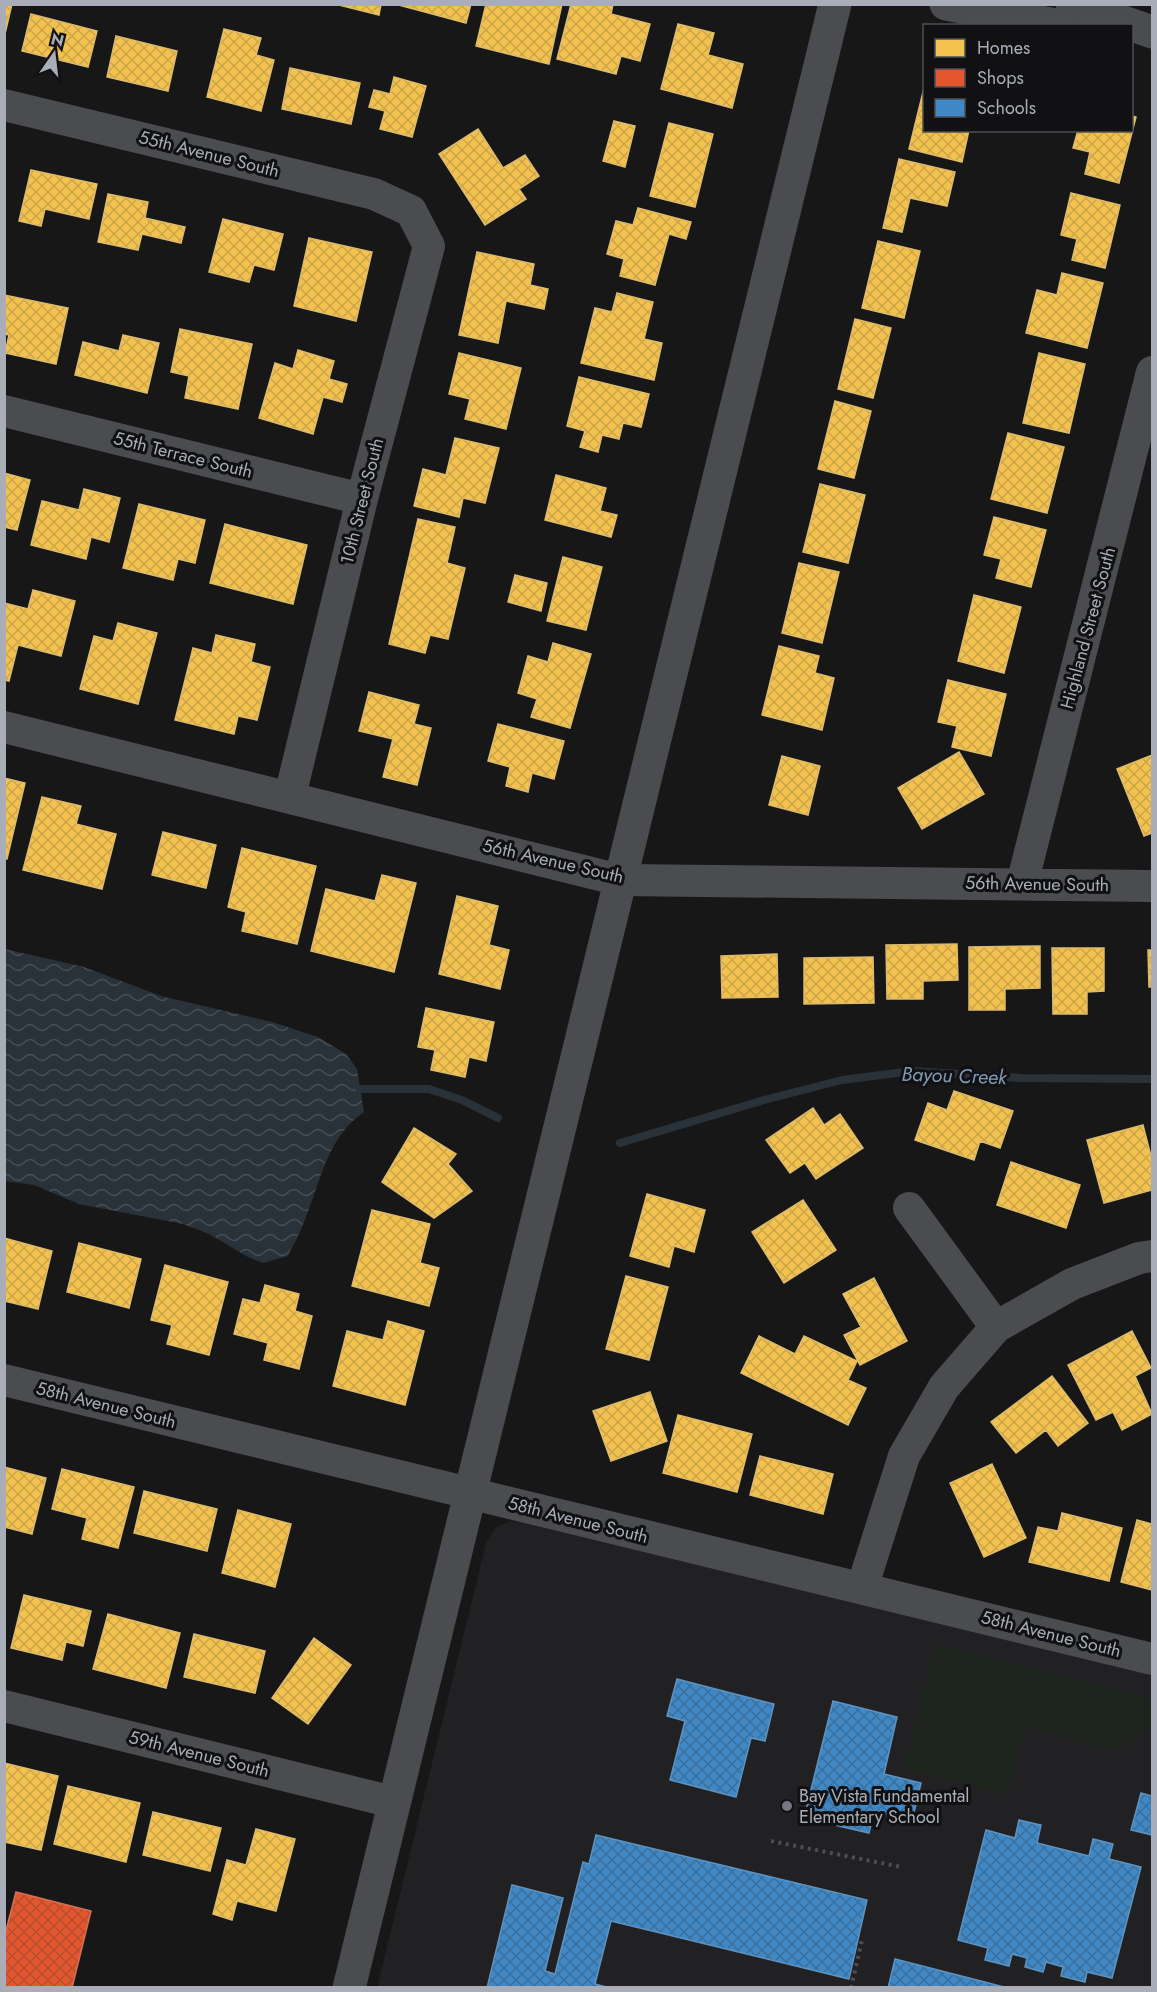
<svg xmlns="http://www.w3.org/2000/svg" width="1157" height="1992" viewBox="0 0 1157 1992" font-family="Jost,sans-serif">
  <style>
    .built { fill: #212123 }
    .park { fill: #1d241e }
    .water { fill: url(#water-waves) }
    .homes { fill: url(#homes-cross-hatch); stroke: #dcbb6e; stroke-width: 1.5 }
    .shops { fill: url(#shops-cross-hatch); stroke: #d27157; stroke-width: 1.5 }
    .schools { fill: url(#schools-cross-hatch); stroke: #5e93c1; stroke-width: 1.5 }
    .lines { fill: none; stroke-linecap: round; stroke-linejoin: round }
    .stream { stroke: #2a3239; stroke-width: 8 }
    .path { stroke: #4d4e52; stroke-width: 4; stroke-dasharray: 3 4.5; stroke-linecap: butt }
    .minor { stroke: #4b4c50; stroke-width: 32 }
    .tertiary { stroke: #4b4c50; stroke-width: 33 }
    .poi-dot { fill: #757880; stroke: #111113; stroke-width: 2 }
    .labels { text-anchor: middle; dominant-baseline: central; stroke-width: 6; stroke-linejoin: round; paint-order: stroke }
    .street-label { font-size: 18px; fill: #a8adb8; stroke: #111113 }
    .poi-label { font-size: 18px; fill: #a8adb8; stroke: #111113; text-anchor: start }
    .water-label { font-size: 20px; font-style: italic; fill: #7f9bb3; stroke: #111113 }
  </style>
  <defs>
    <pattern id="water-waves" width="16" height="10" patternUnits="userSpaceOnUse" patternTransform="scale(1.5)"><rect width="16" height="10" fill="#2a3239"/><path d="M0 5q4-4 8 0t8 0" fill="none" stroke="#464d54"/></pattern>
    <pattern id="homes-cross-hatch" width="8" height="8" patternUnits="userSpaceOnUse" patternTransform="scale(1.5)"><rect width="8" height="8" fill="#f2c14e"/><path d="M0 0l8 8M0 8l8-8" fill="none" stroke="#cca549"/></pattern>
    <pattern id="shops-cross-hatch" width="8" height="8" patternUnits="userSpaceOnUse" patternTransform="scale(1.5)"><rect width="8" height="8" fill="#e4572e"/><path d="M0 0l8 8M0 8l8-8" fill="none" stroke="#b84e30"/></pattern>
    <pattern id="schools-cross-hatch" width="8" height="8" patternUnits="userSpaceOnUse" patternTransform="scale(1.5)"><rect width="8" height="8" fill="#3f88c5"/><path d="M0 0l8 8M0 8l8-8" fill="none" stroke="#3b6f9a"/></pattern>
  </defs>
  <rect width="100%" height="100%" fill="#171717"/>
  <path class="built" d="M511 1521 527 1522 1152 1673V1987L377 1988 486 1543 495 1528Z"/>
  <path class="park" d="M935 1644 1152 1698V1728L1115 1751 1025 1728 1008 1795 904 1769Z"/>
  <path class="water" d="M5 949 84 967 161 996 272 1022 318 1037 346 1054 357 1069 364 1112C327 1137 320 1183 304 1222 300 1234 293 1245 288 1256L263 1263 248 1257 209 1234 183 1224 79 1204 34 1185 5 1181Z"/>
  <path class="homes" d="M4 4H12L4 38Z
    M335 4H381L379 15Z
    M395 4H471L466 23Z
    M486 4H562L549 64 476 46Z
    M571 4H613L611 14 650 24 640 61 621 56 616 74 557 59Z
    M31 14 97 31 88 67 22 51Z
    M678 24 714 33 708 55 743 64 732 108 661 89Z
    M224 29 261 38 256 55 274 60 261 111 207 97Z
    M116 36 177 51 168 91 107 77Z
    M290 68 360 83 351 124 282 109Z
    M394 77 426 86 412 137 380 129 385 111 369 107 374 90 390 94Z
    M924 88V130H969L962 162 909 149Z
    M1132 116 1136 117 1119 183 1085 174 1090 152 1073 148 1078 130H1132Z
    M614 121 635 126 625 167 603 161Z
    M669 123 713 134 695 207 650 196Z
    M478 129 503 168 525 155 539 176 519 189 526 199 485 225 439 154Z
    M899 159 955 172 947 206 910 198 902 232 883 228Z
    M31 170 97 184 89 219 45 209 41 226 19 221Z
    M1071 193 1120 205 1105 268 1072 260 1077 239 1061 235Z
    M108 194 148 202 145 218 185 227 181 243 142 234 138 250 98 242Z
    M638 208 691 222 686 239 669 234 655 285 620 276 624 259 607 254 616 221 633 225Z
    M223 219 283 234 274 270 254 265 249 282 209 272Z
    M309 238 372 252 356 321 294 306Z
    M878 241 920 251 904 318 862 308Z
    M477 252 534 264 530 285 548 289 544 309 506 301 498 343 459 335Z
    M1062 273 1103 283 1087 348 1026 333 1037 290 1057 295Z
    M617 293 653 302 644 339 662 343 654 380 581 363 595 308 612 312Z
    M4 295 68 308 56 364 5 353 9 335 4 334Z
    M855 319 891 328 873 398 838 389Z
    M180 329 252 344 238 409 185 398 189 376 171 372Z
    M123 335 159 343 147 393 75 375 83 342 119 351Z
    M298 350 334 361 329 379 347 384 342 402 323 397 313 434 259 418 275 363 293 369Z
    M459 353 521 368 506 429 465 419 470 399 449 394Z
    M1039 353 1085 364 1069 433 1023 423Z
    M579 377 649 394 641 427 623 423 619 439 602 435 598 452 580 447 585 431 567 426Z
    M835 401 871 411 854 478 818 469Z
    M1008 433 1064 447 1047 513 991 499Z
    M455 438 499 448 485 503 463 498 459 517 414 506 423 469 446 475Z
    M4 473 30 480 17 530 4 527Z
    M556 475 606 488 600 511 617 515 611 537 545 520Z
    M820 484 865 495 848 563 803 552Z
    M84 489 120 498 109 542 91 537 86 559 31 545 42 501 79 510Z
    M139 504 205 520 195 563 178 559 173 580 123 568Z
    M994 517 1046 530 1031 587 996 578 1001 559 984 555Z
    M418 519 455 527 447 563 465 568 448 639 430 635 425 653 389 644Z
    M225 524 307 545 293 604 210 583Z
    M563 557 602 567 586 630 547 621Z
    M799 563 839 572 822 643 782 633Z
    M515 575 547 583 541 611 508 602Z
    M33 590 75 601 61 656 18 645 9 681 4 680V603L28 609Z
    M974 595 1021 607 1004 673 958 661Z
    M118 623 157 633 138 704 80 689 94 636 113 641Z
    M216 635 255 644 251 662 270 667 257 720 238 716 234 734 175 720 193 648 212 653Z
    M553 643 591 654 570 728 531 717 537 699 518 693 528 656 548 662Z
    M779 646 819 656 815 673 834 678 822 730 762 715Z
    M948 680 1006 694 991 756 952 747 957 726 938 722Z
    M369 692 419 705 414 724 431 728 417 785 383 777 393 739 359 731Z
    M498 724 564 741 554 779 532 773 528 792 506 786 510 767 488 761Z
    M959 752 984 794 922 829 898 788Z
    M1152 755V833L1144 836 1117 769Z
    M782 756 820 766 808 815 769 805Z
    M4 778 25 783 7 859 4 858Z
    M42 797 81 806 76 824 116 834 102 889 23 870Z
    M163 832 216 845 206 888 152 875Z
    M242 848 316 866 297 944 242 931 246 912 228 907Z
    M382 875 416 883 394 972 311 951 326 889 375 901Z
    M457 896 498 906 489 945 509 950 500 989 439 974Z
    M957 944 958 980 923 981V999H887L886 945Z
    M1040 946V988L1005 989V1010H969V947Z
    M1052 948H1104V991L1087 992V1014H1053Z
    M1148 950H1152V987H1149Z
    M777 954 778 997 722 998 721 956Z
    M873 957 874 1003 804 1004V958Z
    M426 1008 494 1022 486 1061 469 1057 465 1077 431 1070 435 1050 418 1047Z
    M954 1091 1013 1111 1000 1148 980 1141 974 1160 915 1140 928 1103 947 1110Z
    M813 1108 824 1125 840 1114 863 1148 816 1179 805 1163 790 1173 766 1140Z
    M1143 1125 1152 1160V1190L1104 1203 1087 1140Z
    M414 1128 456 1154 448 1164 472 1191 434 1218 382 1182Z
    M1011 1162 1080 1185 1066 1228 997 1205Z
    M647 1194 705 1210 694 1252 674 1246 669 1267 630 1256Z
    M803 1200 836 1250 784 1283 752 1232Z
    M372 1210 430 1224 420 1263 439 1268 429 1306 352 1286Z
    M4 1238 52 1251 38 1309 4 1301Z
    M79 1243 141 1259 129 1308 67 1292Z
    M165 1265 228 1282 209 1355 167 1344 172 1325 151 1320Z
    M626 1276 668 1287 649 1360 606 1349Z
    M874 1278 907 1341 860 1365 844 1335 861 1327 843 1294Z
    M265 1285 299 1294 295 1311 312 1316 299 1369 264 1360 268 1343 234 1334 243 1299 260 1303Z
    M388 1321 424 1331 405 1405 333 1386 347 1331 383 1340Z
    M1132 1331 1151 1368 1135 1376 1152 1414 1122 1430 1113 1412 1096 1420 1068 1365Z
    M759 1336 795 1354 804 1336 857 1361 848 1380 866 1388 848 1425 741 1373Z
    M1052 1376 1088 1423 1058 1446 1046 1430 1016 1453 991 1422Z
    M650 1392 667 1441 611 1461 593 1411Z
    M678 1415 752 1434 737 1492 663 1473Z
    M760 1456 833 1474 823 1514 750 1495Z
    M992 1464 1026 1538 984 1557 950 1483Z
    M4 1467 46 1478 32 1534 4 1527Z
    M62 1469 134 1487 118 1548 82 1539 87 1518 52 1509Z
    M144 1491 217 1509 207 1551 134 1533Z
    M238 1510 291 1524 275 1587 222 1573Z
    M1062 1513 1122 1528 1109 1581 1029 1562 1038 1527 1058 1531Z
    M1137 1520 1152 1524V1590L1121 1582Z
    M24 1595 91 1611 83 1646 66 1642 62 1660 11 1648Z
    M108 1614 180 1633 166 1688 93 1669Z
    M194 1634 265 1651 255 1693 184 1677Z
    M314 1638 351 1665 308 1724 272 1698Z
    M4 1763 58 1776 41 1850 4 1842Z
    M68 1786 140 1803 126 1862 54 1844Z
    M153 1812 221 1828 210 1871 143 1855Z
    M256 1829 295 1839 276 1911 237 1901 232 1920 213 1914 227 1860 246 1865Z"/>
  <path class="shops" d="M16 1892 91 1911 72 1988H4V1938Z"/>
  <path class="schools" d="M677 1679 774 1704 765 1741 751 1738 736 1797 670 1780 685 1721 667 1716Z
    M833 1701 897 1717 884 1774 921 1783 912 1821 874 1811 869 1833 804 1818Z
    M1141 1793 1152 1796V1835L1131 1830Z
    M1019 1820 1041 1825 1037 1843 1089 1856 1093 1839 1113 1844 1109 1859 1141 1867 1112 1978 1087 1972 1085 1982 1061 1976 1063 1967 1046 1962 1043 1972 1025 1967 1027 1958 1012 1954 1009 1966 985 1960 988 1948 958 1940 986 1830 1015 1838Z
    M596 1835 867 1900 849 1979 611 1921 595 1984 610 1988H487L512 1885 563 1898 545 1971 555 1974 583 1862 589 1864Z
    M895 1959 1008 1988H888Z"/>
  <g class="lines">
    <path class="stream" d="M360 1089H429L462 1100 498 1118
      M620 1143 764 1100 842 1080 912 1071 1021 1078 1152 1079"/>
    <path class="path" d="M771 1841 901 1867
      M851 1988 862 1940"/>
    <path class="minor" d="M4 105 374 194 411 211 429 246 362 499 290 796
      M4 411 362 499
      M4 727 620 880 1152 886
      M1022 884 1152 372
      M909 1208 996 1327
      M4 1380 1152 1659
      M862 1588 904 1456 944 1387 996 1327 1072 1284 1139 1258 1152 1256
      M4 1706 393 1802"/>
    <path class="tertiary" d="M946 4 1061 26
      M1072 4 1152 32
      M349 1988 835 4"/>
  </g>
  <circle class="poi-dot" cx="787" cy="1806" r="6"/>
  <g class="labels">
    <g class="street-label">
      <text transform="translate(209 154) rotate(14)">55th Avenue South</text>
      <text transform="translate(183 455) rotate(14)">55th Terrace South</text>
      <text transform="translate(362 501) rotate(-76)">10th Street South</text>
      <text transform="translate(1088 628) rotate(-75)">Highland Street South</text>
      <text transform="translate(553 861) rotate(13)">56th Avenue South</text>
      <text transform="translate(1037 884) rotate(1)">56th Avenue South</text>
      <text transform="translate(106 1405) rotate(14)">58th Avenue South</text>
      <text transform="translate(578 1520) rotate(14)">58th Avenue South</text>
      <text transform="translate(1051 1634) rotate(14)">58th Avenue South</text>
      <text transform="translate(199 1754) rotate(14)">59th Avenue South</text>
    </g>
    <g class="poi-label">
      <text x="799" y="1796">Bay Vista Fundamental<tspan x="799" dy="21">Elementary School</tspan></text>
    </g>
    <g class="water-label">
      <text transform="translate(954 1076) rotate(2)">Bayou Creek</text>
    </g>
  </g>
  <rect width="1157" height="1992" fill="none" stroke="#a8adb8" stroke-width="12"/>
  <rect x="923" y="24" width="210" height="108" fill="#111113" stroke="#4d4f55" stroke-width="1.5"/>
  <rect x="935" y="39" width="30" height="18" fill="#f2c14e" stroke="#4d4f55" stroke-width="1.5"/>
  <text x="977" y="54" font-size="18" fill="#a8adb8">Homes</text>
  <rect x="935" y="69" width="30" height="18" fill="#e4572e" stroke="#4d4f55" stroke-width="1.5"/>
  <text x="977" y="84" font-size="18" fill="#a8adb8">Shops</text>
  <rect x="935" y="99" width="30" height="18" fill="#3f88c5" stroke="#4d4f55" stroke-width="1.5"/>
  <text x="977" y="114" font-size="18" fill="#a8adb8">Schools</text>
  <g transform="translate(54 54) rotate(14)" stroke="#111113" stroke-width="4.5" paint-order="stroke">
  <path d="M0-4.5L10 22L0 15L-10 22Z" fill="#a8adb8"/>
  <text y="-9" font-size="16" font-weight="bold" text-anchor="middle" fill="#a8adb8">N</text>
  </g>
</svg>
